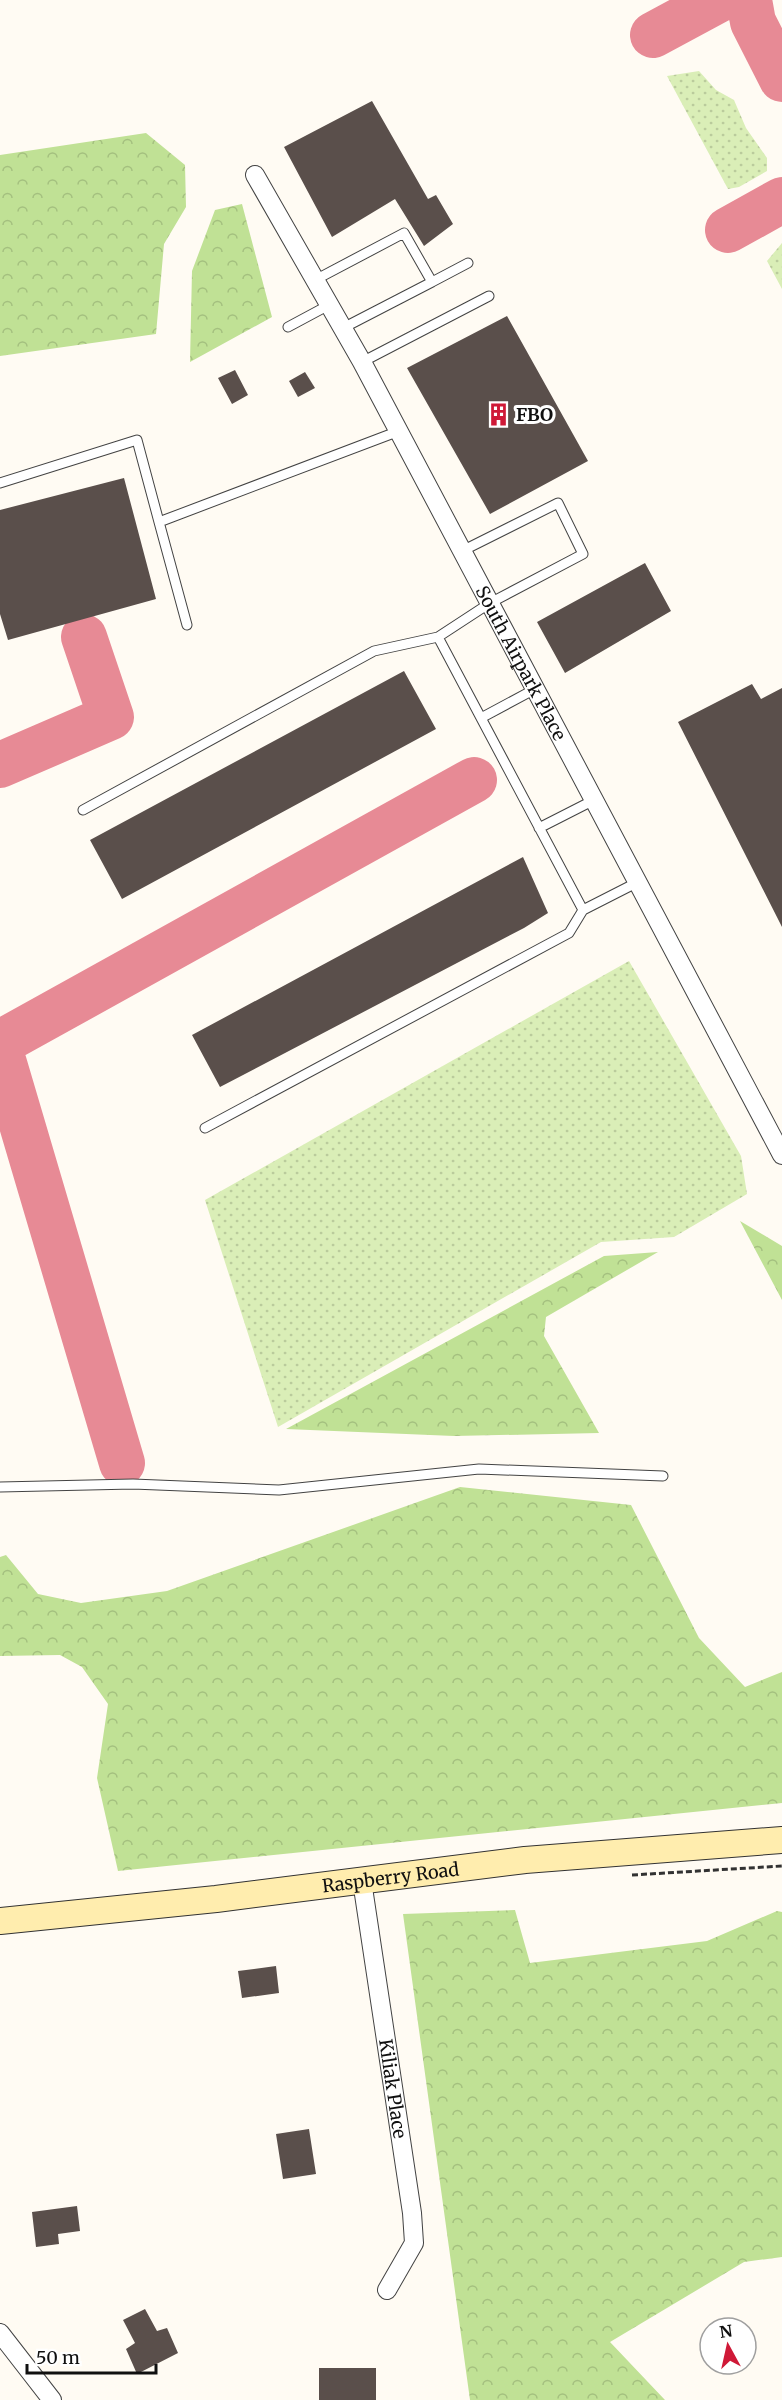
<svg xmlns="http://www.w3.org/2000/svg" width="782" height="2400" viewBox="0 0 782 2400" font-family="Merriweather,serif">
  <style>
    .grass { fill: url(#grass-dots) }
    .forest { fill: url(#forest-crowns) }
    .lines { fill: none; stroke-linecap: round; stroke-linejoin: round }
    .taxiway { stroke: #e78a95; stroke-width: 46 }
    .building { fill: #5a4f4b }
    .lane-casing { stroke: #434343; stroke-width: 11 }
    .street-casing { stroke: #434343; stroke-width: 20 }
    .secondary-casing { stroke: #323232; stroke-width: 28 }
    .path { stroke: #323232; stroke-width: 3; stroke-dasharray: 6 3; stroke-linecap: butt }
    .lane { stroke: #fff; stroke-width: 9 }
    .street { stroke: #fff; stroke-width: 18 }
    .secondary { stroke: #ffedae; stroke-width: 26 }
    .labels { text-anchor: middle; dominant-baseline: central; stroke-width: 6; stroke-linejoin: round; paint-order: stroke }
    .poi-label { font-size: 18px; font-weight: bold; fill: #101010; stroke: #fff; text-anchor: start }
    .street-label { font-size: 18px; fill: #101010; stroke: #fff }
  </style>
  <defs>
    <pattern id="grass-dots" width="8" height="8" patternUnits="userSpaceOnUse" patternTransform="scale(1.5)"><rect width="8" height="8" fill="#daeeb7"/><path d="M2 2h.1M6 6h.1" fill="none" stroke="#bacb9c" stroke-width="1.8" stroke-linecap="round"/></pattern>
    <pattern id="forest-crowns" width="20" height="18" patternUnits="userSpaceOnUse" patternTransform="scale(1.5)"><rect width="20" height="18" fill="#c0e195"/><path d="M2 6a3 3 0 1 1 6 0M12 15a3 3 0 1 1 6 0" fill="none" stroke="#a4c07f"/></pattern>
  </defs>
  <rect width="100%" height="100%" fill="#fffbf3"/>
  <path class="grass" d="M699 71 716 90 734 100 746 128 767 158V171L739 187 728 189 667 76Z
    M782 243V289L767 261Z
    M629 961 741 1156 747 1194 674 1237 601 1242 278 1427 205 1200Z"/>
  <path class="forest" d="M146 133 185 165 186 207 164 244 156 334 0 356V155Z
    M242 204 272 317 190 362 192 271 215 210Z
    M740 1221 782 1246V1300Z
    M658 1252 546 1317 544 1336 599 1433 454 1436 286 1429 604 1256Z
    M460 1487 631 1505 699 1638 745 1687 782 1672V1803L118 1871 97 1778 108 1704 82 1667 60 1655 0 1656V1557L6 1555 38 1594 81 1603 167 1591Z
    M515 1910 530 1963 707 1941 777 1911 782 1912V2257L744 2262 610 2342 665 2400H470L403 1914Z"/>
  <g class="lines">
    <path class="taxiway" d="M749 0 753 22 782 79
      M653 35 718 0
      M728 230 782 200
      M0 765 111 717 84 637
      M0 1043 474 780
      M0 1050 122 1463"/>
  </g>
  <path class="building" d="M372 101 428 199 436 195 453 224 424 246 395 199 332 237 284 147Z
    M507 316 588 461 490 514 407 368Z
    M235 370 248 395 232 404 218 378Z
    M305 372 315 388 298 397 289 381Z
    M124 478 156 599 8 640 0 614V510Z
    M645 563 671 611 565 673 537 622Z
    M404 671 436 729 122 899 90 840Z
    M752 684 761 699 782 688V927L678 722Z
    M523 857 548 913 524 928 220 1087 192 1035Z
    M276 1966 279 1993 242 1998 238 1971Z
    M309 2129 316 2174 283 2179 276 2134Z
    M77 2206 80 2231 58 2234 59 2244 36 2247 32 2212Z
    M145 2309 157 2331 167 2328 178 2353 137 2374 126 2349 135 2343 123 2320Z
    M319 2368H376V2400H319Z"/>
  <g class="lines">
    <defs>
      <path id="lane" d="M315 280 404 233 432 282 343 328
        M432 282 468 263
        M288 327 329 305
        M362 362 489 296
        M0 483 137 440 159 522
        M187 625 159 522 399 431
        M438 637 490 603 583 554 558 503 462 551
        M481 718 535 689
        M83 810 374 651 438 637 583 910 569 933 205 1128
        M539 828 594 800
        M583 910 638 882
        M0 1487 133 1484 279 1490 479 1469 663 1476"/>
      <g id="street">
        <path id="s1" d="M255 175 362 362 782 1155"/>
        <path id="s2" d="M362 1881 412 2213 414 2243 387 2290"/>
        <path d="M0 2333 52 2400"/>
      </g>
      <g id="secondary">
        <path id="s3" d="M0 1921 216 1899 525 1860 782 1840"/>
      </g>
    </defs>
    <use href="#lane" class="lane-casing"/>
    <use href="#street" class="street-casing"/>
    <use href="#secondary" class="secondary-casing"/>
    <path class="path" d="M632 1875 782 1866"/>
    <use href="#lane" class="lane"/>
    <use href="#street" class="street"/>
    <use href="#secondary" class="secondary"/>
  </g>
  <defs>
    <symbol id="building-bare" viewBox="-9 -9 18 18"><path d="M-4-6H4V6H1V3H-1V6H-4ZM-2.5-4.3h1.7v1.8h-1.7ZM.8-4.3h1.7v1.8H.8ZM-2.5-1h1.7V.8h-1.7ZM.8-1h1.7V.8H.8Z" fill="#cf1937" stroke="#fff" stroke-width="2.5" paint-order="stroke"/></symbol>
  </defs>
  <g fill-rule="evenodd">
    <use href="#building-bare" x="482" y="398" width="33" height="33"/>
  </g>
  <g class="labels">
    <g class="poi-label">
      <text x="516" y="414">FBO</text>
    </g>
    <g class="street-label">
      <text stroke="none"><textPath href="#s1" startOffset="556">South Airpark Place</textPath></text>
      <text stroke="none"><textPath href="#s3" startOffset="393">Raspberry Road</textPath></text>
      <text stroke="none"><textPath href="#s2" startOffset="210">Kiliak Place</textPath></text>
    </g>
  </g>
  <g transform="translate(728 2346) rotate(352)"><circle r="28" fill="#ffffff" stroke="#9f9f9f" stroke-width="1.5"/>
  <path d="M0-4.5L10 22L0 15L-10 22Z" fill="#cf1937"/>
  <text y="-9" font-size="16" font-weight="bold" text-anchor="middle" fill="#101010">N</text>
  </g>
  <path d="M27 2364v9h129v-9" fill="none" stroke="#101010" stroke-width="3"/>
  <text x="36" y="2364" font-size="18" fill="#101010" stroke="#ffffff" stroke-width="4.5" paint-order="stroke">50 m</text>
</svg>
